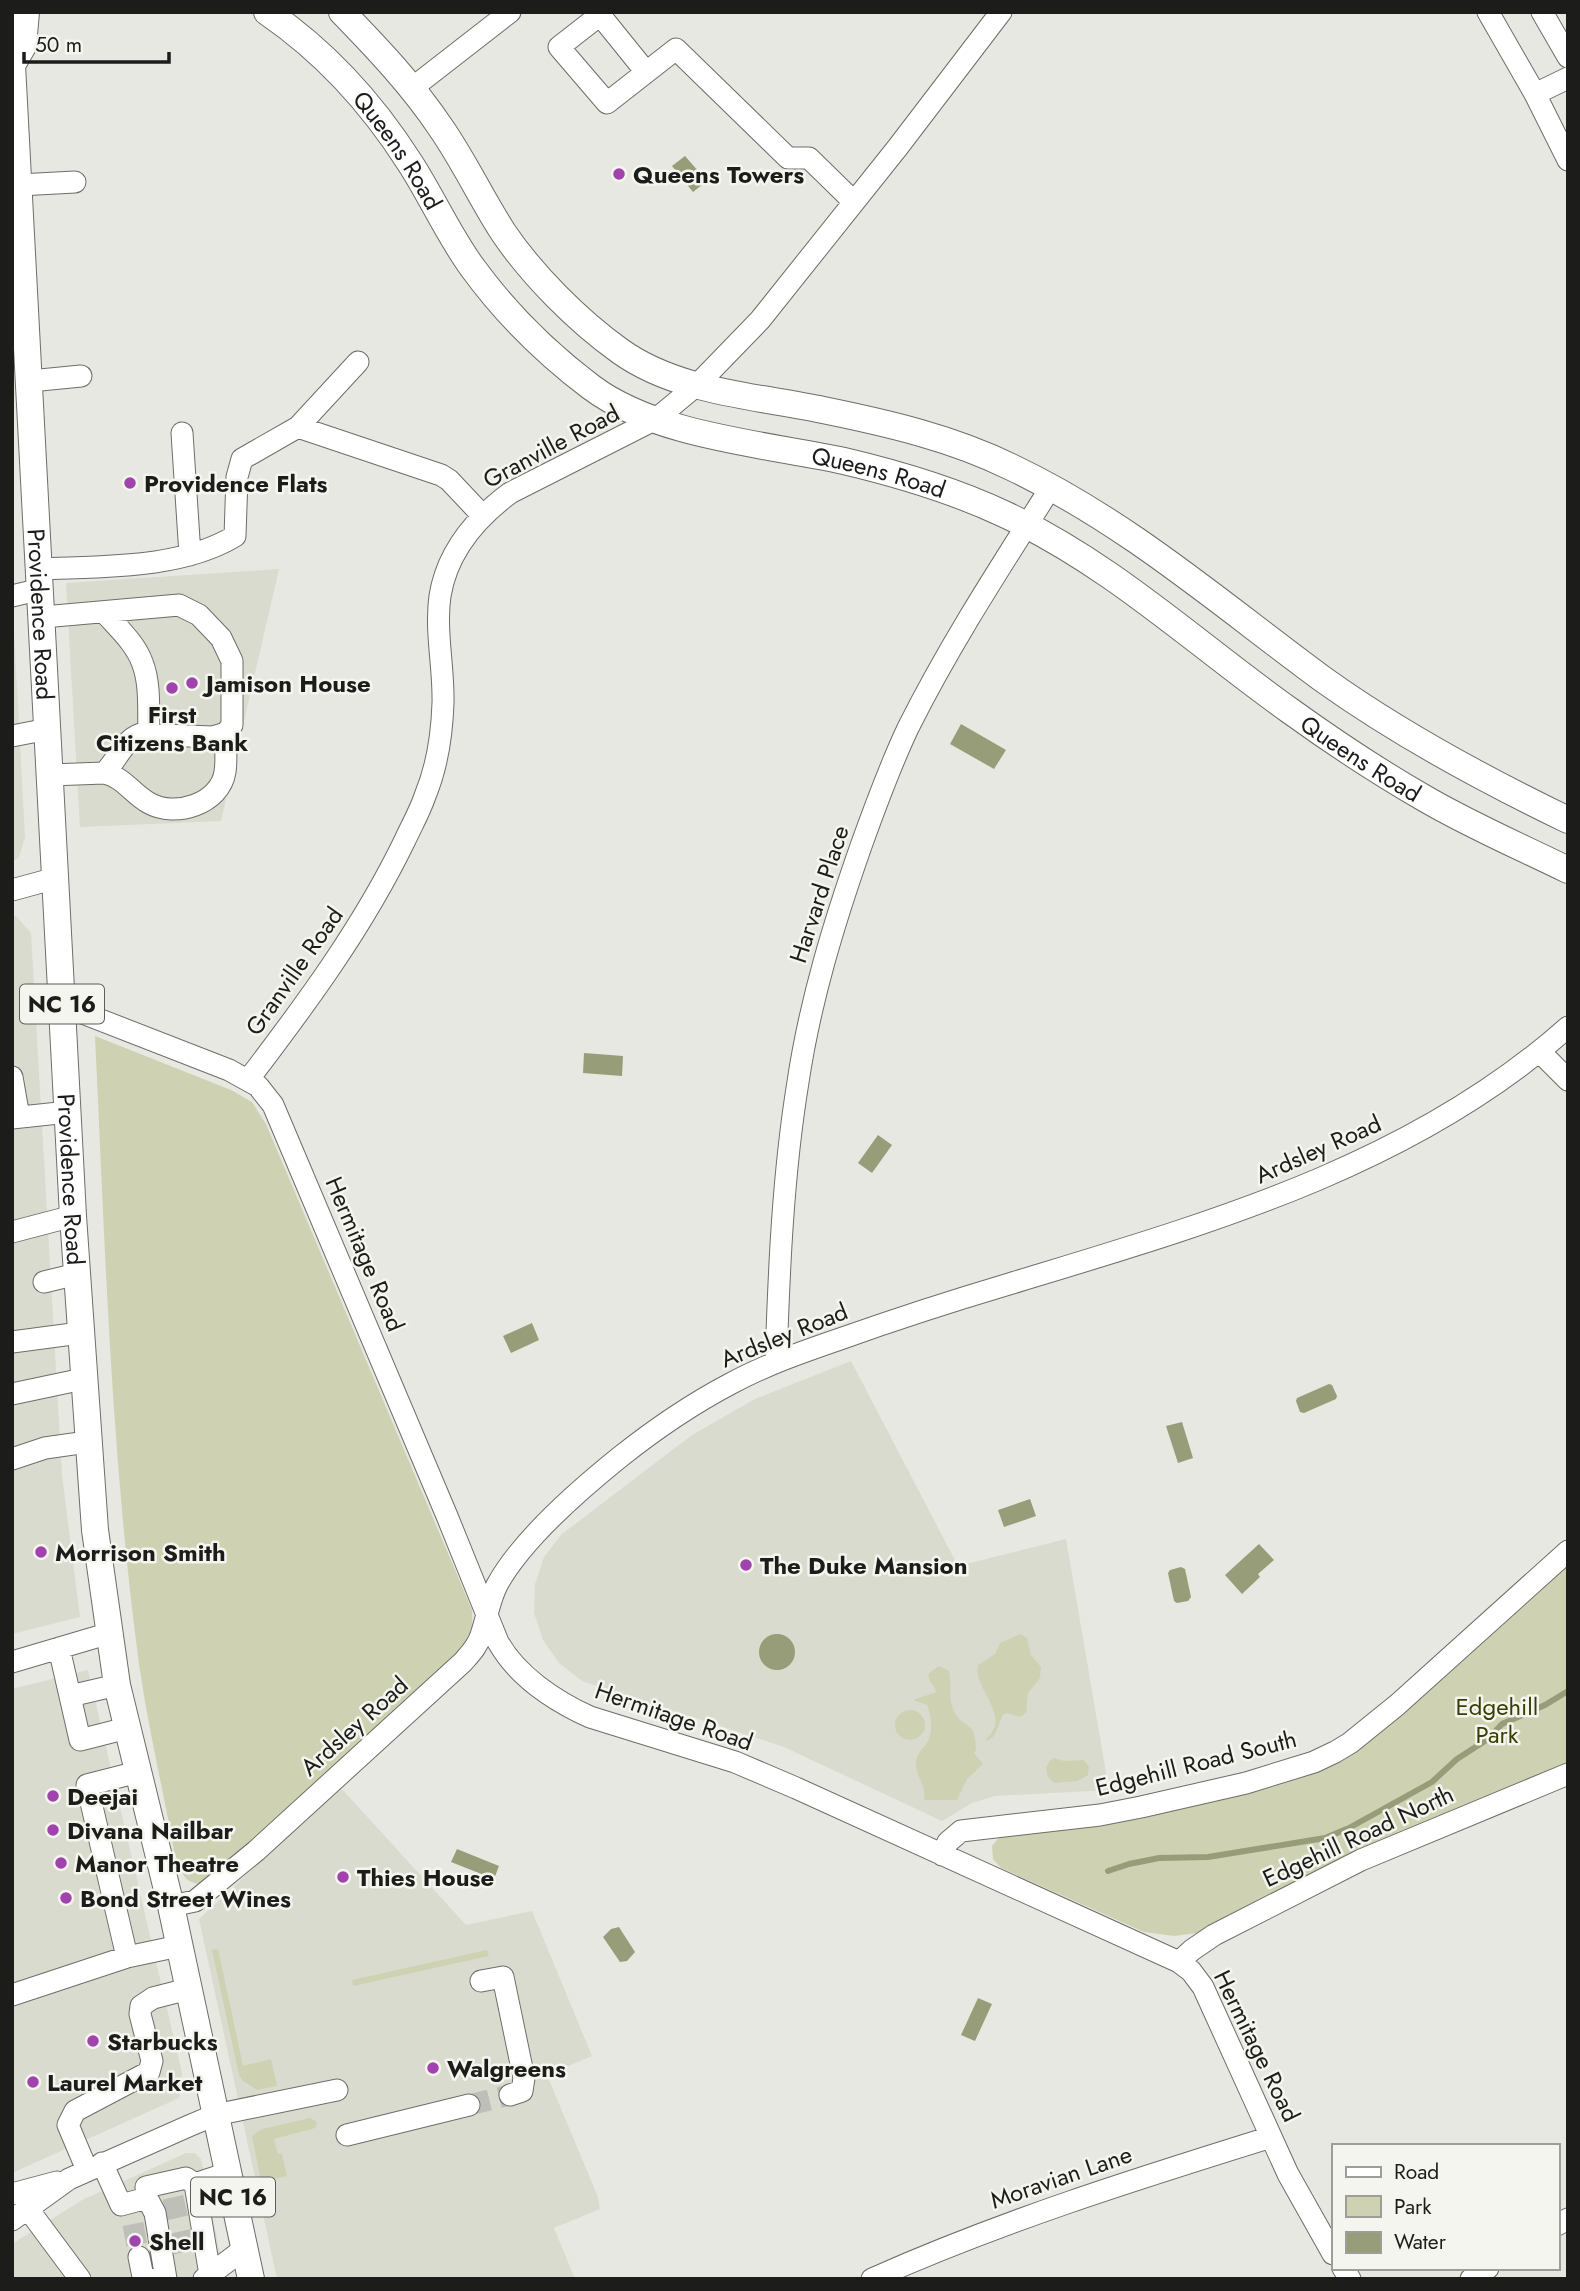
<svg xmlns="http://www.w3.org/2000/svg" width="1580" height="2291" viewBox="0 0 1580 2291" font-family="Jost,sans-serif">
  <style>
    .built { fill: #d9dbce }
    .green { fill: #ced2b2 }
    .water { fill: #989d79 }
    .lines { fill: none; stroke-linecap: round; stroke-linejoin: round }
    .stream { stroke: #989d79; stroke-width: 6 }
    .minor-tunnel { stroke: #bebfb9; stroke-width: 21; stroke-dasharray: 21 10; stroke-linecap: butt }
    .minor-casing { stroke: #6d6e68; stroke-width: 23 }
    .major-casing { stroke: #6d6e68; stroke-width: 28 }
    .minor { stroke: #fff; stroke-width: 21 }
    .major { stroke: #fff; stroke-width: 26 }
    .poi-dot { fill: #a143ac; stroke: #f4f5ee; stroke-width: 2.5 }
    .labels { text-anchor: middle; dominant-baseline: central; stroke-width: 5; stroke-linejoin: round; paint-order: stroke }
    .shield { fill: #f4f5ee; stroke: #5d5d5a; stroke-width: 2 }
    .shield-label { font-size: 23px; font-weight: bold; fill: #1c1c1a }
    .street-label { font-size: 24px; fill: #1c1c1a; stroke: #f4f5ee }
    .poi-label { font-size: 24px; font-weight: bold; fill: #1c1c1a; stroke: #f4f5ee; text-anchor: start }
    .park-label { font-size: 24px; fill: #3a3e00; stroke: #f4f5ee }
  </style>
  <rect width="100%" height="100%" fill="#e7e8e1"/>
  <path class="built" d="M279 569 221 821 80 827 66 583Z
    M13 613 25 837 19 857 12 862Z
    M12 916H16L31 933 62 1475 80 1617 12 1634Z
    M851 1361 958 1566 1066 1539 1109 1790 995 1796 972 1803 942 1821 784 1747 582 1681 559 1663 543 1640 534 1613 535 1584 544 1557 562 1534 692 1435 755 1399Z
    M88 1670 182 2073 181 2088 179 2098 12 2173V1689Z
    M340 1787 466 1925 532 1911 592 2056 547 2075 598 2197 600 2209 554 2228 575 2279H277L199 1919Z
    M186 2153H195L201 2159 225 2279H12V2244L82 2200Z"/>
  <path class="green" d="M95 1036 231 1090 252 1102 266 1124 472 1610 473 1640 212 1885C182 1884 184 1878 174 1851 163 1789 148 1727 139 1664 111 1456 105 1246 95 1036Z
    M1568 1560V1765L1211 1927 1197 1933 1174 1936 1144 1932 1001 1868 993 1859 992 1846 1000 1836 1310 1771Z
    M1020 1634 1027 1638 1031 1655 1041 1667 1040 1678 1028 1693 1026 1713 1020 1717 1007 1713 1003 1715 994 1736 987 1741 986 1739C1013 1716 973 1690 978 1665L995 1654 1000 1643Z
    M939 1666 949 1671C952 1683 948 1697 953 1709 961 1730 976 1717 976 1750L974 1753 983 1764 967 1779 957 1800H924C927 1786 915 1776 916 1762 917 1753 922 1750 927 1743 933 1732 932 1717 927 1705L913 1700 937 1692 930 1681 928 1674Z
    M895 1725a15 15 0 1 1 30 0a15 15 0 1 1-30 0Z
    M1055 1758 1064 1761 1084 1760 1089 1767 1088 1775 1077 1781 1054 1783 1048 1777 1046 1768 1050 1760Z
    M218 1949 243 2066 271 2059 277 2086 257 2090 243 2081 239 2075 212 1950Z
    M487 1950 489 1956 353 1986 352 1980Z
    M310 2118 317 2122 315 2128 274 2139 278 2154H282L287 2176 261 2181 252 2136 262 2129Z"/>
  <path class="water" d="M685 156 707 181 693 192 672 166Z
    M961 724 1006 750 994 769 950 744Z
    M584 1053 623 1056 622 1076 583 1073Z
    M878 1135 892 1145 872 1173 858 1163Z
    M532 1323 539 1340 511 1353 503 1336Z
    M1329 1384 1332 1385 1337 1396 1336 1399 1304 1413 1300 1412 1296 1401 1297 1398Z
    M1182 1422 1193 1458 1178 1463 1166 1426Z
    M1030 1499 1036 1516 1004 1527 998 1510Z
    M1259 1544 1274 1560 1258 1574 1260 1577 1242 1594 1225 1575Z
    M1181 1567 1185 1569 1191 1597 1188 1601 1177 1603 1174 1601 1168 1573 1170 1570Z
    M759 1652a18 18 0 1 1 36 0a18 18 0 1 1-36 0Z
    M457 1849 499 1866 494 1879 451 1862Z
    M619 1927 635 1952 627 1961 620 1962 603 1937 611 1929Z
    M978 1998 992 2004 975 2041 961 2035Z"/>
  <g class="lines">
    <path class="stream" d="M1108 1871 1129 1864 1159 1858 1208 1857 1325 1838 1349 1828 1432 1782 1457 1759 1488 1739 1502 1724 1545 1705 1568 1691"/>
    <path class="minor-tunnel" d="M469 2105 510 2095
      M165 2210 191 2204
      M133 2224 139 2257
      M172 2244 199 2238"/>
    <defs>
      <path id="minor" d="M1488 12 1535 94 1568 160
        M1542 12 1568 57
        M646 72 600 15 559 47 607 103 676 49 788 158H809L854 202
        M411 89 510 12
        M1535 94 1568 78
        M12 190 19 185 75 182
        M358 362 298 427 441 475 449 480 482 515
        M30 381 81 376
        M182 433 190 555
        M40 569C102 566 181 569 235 536L237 477 242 459 298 427
        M12 596 41 589
        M105 613C118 628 135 643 142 662 151 684 148 712 149 735
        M43 617 179 605 199 615 221 638 232 661V725L226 733 212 737 141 734C123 740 117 761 104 773L50 775
        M12 736 48 729
        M104 773C124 777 132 794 149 803 175 818 220 804 225 772 227 760 225 746 226 733
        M12 890 56 878
        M62 1005 229 1070 258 1086 273 1105 447 1516 498 1642C517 1676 555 1701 590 1717L735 1762 796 1788 1179 1962 1191 1971 1203 1987 1288 2174 1333 2254
        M1540 1052 1568 1080
        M12 1077 19 1117
        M248 1080C306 1004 363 927 405 840 412 825 420 811 425 796 437 767 442 734 443 703 444 668 435 631 440 596 447 552 475 519 510 493L656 419 697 385 760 320 898 147 1001 12
        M12 1118 68 1112
        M12 1232 73 1216
        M44 1282 77 1274
        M12 1342 80 1333
        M776 1362C779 1268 783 1174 798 1082 810 1001 834 923 861 846 875 807 890 766 908 728 950 644 1001 566 1051 487
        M12 1394 83 1379
        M12 1459 45 1448 87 1442
        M59 1648 80 1740 127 1728
        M12 1662 110 1633
        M70 1696 117 1685
        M942 1855 948 1842 961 1831 1100 1815 1141 1807 1246 1783 1314 1762 1335 1752 1350 1743 1397 1705 1568 1551
        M171 1906 195 1901 256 1851 463 1662C470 1654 478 1646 481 1635 487 1618 489 1601 497 1585 522 1539 579 1490 620 1457 654 1430 692 1404 730 1384 765 1365 802 1352 840 1339 896 1319 952 1301 1009 1284 1206 1224 1411 1167 1568 1027
        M127 1957 87 1785 138 1772
        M1179 1962 1192 1950 1214 1935 1361 1860 1568 1774
        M481 1981 503 1977 524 2078 522 2091 510 2095
        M12 1995 127 1957 179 1946
        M347 2135 469 2105
        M102 2163 121 2205 147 2198 155 2213 166 2279
        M87 2170 68 2125 75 2111 149 2072 152 2061 140 2014 141 2006 153 1998 188 1989
        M12 2194 57 2182
        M147 2198 146 2187 186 2178 195 2184
        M28 2209 80 2279
        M12 2220 69 2179 191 2125 215 2115 337 2090
        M1557 2225 1568 2219
        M139 2257 143 2277 150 2279
        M1343 2268 1350 2279
        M210 2275 195 2184 228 2173
        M204 2279 244 2249
        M872 2279C1002 2221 1136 2179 1271 2137
        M1471 2279 1488 2268"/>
      <g id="major">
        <path id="s1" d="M26 12 23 46 12 65 73 1216 95 1530 117 1685 171 1906 251 2279"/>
        <path id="s2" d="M267 12C324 51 373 105 410 163 432 197 448 234 472 267 504 311 546 353 591 387 656 436 765 444 844 461 899 474 953 490 1004 514 1110 563 1195 643 1289 710 1332 741 1377 771 1424 798 1470 825 1519 846 1568 870"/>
        <path d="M342 12C377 48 413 86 441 128 464 161 481 198 503 232 532 275 578 321 620 351 677 392 756 396 823 410 887 423 952 438 1011 467 1127 522 1222 605 1324 680 1401 735 1483 779 1568 820"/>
      </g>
    </defs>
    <use href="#minor" class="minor-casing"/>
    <use href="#major" class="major-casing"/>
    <use href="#minor" class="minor"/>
    <use href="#major" class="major"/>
  </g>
  <g class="poi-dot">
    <circle cx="619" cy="174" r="7"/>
    <circle cx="130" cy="483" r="7"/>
    <circle cx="192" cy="683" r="7"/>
    <circle cx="172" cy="688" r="7"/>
    <circle cx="41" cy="1552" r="7"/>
    <circle cx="746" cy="1565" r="7"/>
    <circle cx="53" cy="1796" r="7"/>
    <circle cx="53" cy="1830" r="7"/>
    <circle cx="61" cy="1863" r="7"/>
    <circle cx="343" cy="1877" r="7"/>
    <circle cx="66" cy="1898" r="7"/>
    <circle cx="93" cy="2041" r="7"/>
    <circle cx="433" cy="2068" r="7"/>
    <circle cx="33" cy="2082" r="7"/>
    <circle cx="135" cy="2241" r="7"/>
  </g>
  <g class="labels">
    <g class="shield">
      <rect x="20" y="984.5" width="84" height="39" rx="5"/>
      <rect x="191" y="2177.5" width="84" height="39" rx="5"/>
    </g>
    <g class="shield-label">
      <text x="62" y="1004">NC 16</text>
      <text x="233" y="2197">NC 16</text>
    </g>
    <g class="street-label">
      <text stroke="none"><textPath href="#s2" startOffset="192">Queens Road</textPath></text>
      <text transform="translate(551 446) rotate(-28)">Granville Road</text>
      <text stroke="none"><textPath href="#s2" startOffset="802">Queens Road</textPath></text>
      <text stroke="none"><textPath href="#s1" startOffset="606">Providence Road</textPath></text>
      <text stroke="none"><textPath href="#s2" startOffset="1368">Queens Road</textPath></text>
      <text transform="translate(819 894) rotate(-72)">Harvard Place</text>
      <text transform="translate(294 971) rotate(-55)">Granville Road</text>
      <text transform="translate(1318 1149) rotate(-24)">Ardsley Road</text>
      <text stroke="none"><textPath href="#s1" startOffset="1172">Providence Road</textPath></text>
      <text transform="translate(365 1254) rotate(67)">Hermitage Road</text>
      <text transform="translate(784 1335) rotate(-22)">Ardsley Road</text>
      <text transform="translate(674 1716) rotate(19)">Hermitage Road</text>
      <text transform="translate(354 1726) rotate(-42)">Ardsley Road</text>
      <text transform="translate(1196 1763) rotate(-14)">Edgehill Road South</text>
      <text transform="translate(1358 1836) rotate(-25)">Edgehill Road North</text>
      <text transform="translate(1257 2046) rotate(64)">Hermitage Road</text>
      <text transform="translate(1061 2177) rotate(-19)">Moravian Lane</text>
    </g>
    <g class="poi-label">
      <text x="633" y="174">Queens Towers</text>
      <text x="144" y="483">Providence Flats</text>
      <text x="206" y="683">Jamison House</text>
      <text x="172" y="714" text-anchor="middle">First<tspan x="172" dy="28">Citizens Bank</tspan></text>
      <text x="55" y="1552">Morrison Smith</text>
      <text x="760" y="1565">The Duke Mansion</text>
      <text x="67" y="1796">Deejai</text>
      <text x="67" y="1830">Divana Nailbar</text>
      <text x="75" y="1863">Manor Theatre</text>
      <text x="357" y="1877">Thies House</text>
      <text x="80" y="1898">Bond Street Wines</text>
      <text x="107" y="2041">Starbucks</text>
      <text x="447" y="2068">Walgreens</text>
      <text x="47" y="2082">Laurel Market</text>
      <text x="149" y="2241">Shell</text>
    </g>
    <g class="park-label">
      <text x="1497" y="1706">Edgehill<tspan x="1497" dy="28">Park</tspan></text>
    </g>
  </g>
  <rect width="1580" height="2291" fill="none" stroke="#1c1c1a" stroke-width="28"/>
  <rect x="1332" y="2144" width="228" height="126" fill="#f4f5ee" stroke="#9e9e99" stroke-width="2"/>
  <rect x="1346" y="2167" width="35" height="10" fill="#ffffff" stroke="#9e9e99" stroke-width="2"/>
  <text x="1394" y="2179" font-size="21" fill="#1c1c1a">Road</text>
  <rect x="1346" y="2196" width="35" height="21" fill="#ced2b2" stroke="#9e9e99" stroke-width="2"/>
  <text x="1394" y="2214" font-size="21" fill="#1c1c1a">Park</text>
  <rect x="1346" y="2232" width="35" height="21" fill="#989d79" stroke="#9e9e99" stroke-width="2"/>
  <text x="1394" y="2249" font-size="21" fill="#1c1c1a">Water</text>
  <path d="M24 52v10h145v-10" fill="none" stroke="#1c1c1a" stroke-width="3.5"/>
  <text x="35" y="52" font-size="21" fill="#1c1c1a" stroke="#f4f5ee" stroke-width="5" paint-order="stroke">50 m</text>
</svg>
